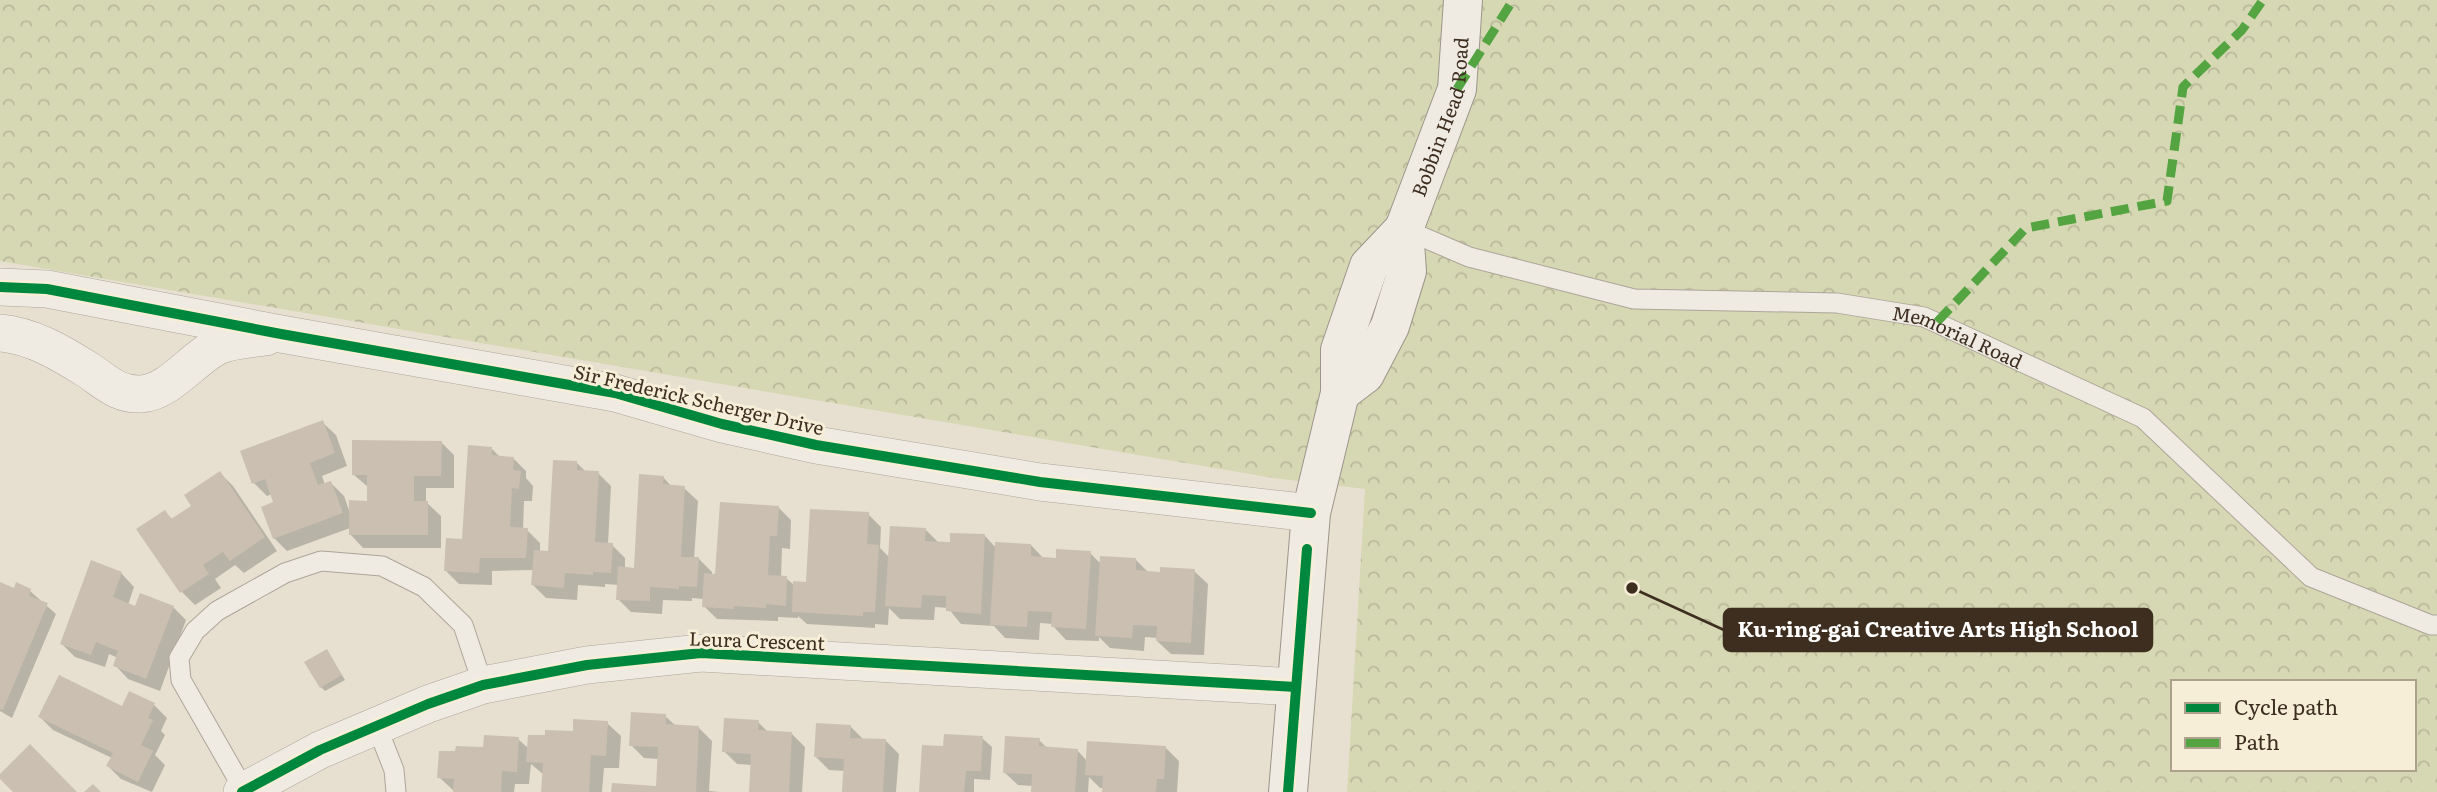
<svg xmlns="http://www.w3.org/2000/svg" width="2437" height="792" viewBox="0 0 2437 792" font-family="Literata,serif">
  <style>
    .forest { fill: url(#forest-crowns); fill-rule: evenodd }
    .shadow { fill: #0003 }
    .building { fill: #cbbfb2 }
    .lines { fill: none; stroke-linecap: round; stroke-linejoin: round }
    .lane-casing { stroke: #ada599; stroke-width: 21 }
    .street-casing { stroke: #ada599; stroke-width: 38 }
    .secondary-casing { stroke: #9c958a; stroke-width: 40 }
    .lane { stroke: #efebe3; stroke-width: 19 }
    .street { stroke: #efebe3; stroke-width: 37 }
    .secondary { stroke: #efebe3; stroke-width: 38 }
    .quiet { stroke: #54a441; stroke-width: 9; stroke-dasharray: 18 9; stroke-linecap: butt }
    .cycleway-casing { stroke: #f7eed8; stroke-width: 15 }
    .cycleway { stroke: #00873e; stroke-width: 10 }
    .labels { text-anchor: middle; dominant-baseline: central; stroke-width: 6; stroke-linejoin: round; paint-order: stroke }
    .street-label { font-size: 19px; fill: #3d2e20; stroke: #f7eed8 }
    .leader { fill: none; stroke: #3d2e20; stroke-width: 2.5 }
    .callout-dot { fill: #3d2e20; stroke: #f7eed8; stroke-width: 2.5 }
    .callout { fill: #3d2e20; stroke: #3d2e20; stroke-width: 2.5 }
    .callout-label { font-size: 21px; text-anchor: middle; font-weight: bold; fill: #fff }
  </style>
  <defs>
    <pattern id="forest-crowns" width="20" height="18" patternUnits="userSpaceOnUse" patternTransform="scale(1.75)"><rect width="20" height="18" fill="#d6d7b3"/><path d="M2 6a3 3 0 1 1 6 0M12 15a3 3 0 1 1 6 0" fill="none" stroke="#b9b99a"/></pattern>
  </defs>
  <rect width="100%" height="100%" fill="#e7e0d1"/>
  <path class="forest" d="M0 0H2437V792H1347L1365 489 1273 478 0 261ZM2173 682H2414V769H2173Z"/>
  <path class="shadow" d="M322 422 336 435 347 466 322 476 325 485 331 483 344 496 350 513 368 502V487L353 474 441 442 454 455V488H426V502L441 516V548H363L350 534V528L287 551 274 538 275 503 272 494 267 496 254 483Z
    M491 448 501 458H513L526 471V478L533 486 532 501H524L523 530H527L540 543V552L549 553 577 463 586 472 598 473 611 486 608 545H612L625 558V569H635L663 477 672 487 684 488 698 501 694 559H699L712 572V576H717L778 507 791 520 790 549 782 548 781 578H786L795 586 807 584 868 514 881 527 880 548 890 558 926 530 939 543 952 544 985 536 996 548 1031 545 1044 559 1057 560 1090 553 1101 564 1135 559 1149 573 1194 571 1208 584 1204 655 1171 654 1157 641 1158 638 1145 637 1144 651 1110 648 1099 637V641L1066 640 1053 626V624L1040 623 1039 640 1005 638 994 626 961 624 948 608 935 607 934 620 900 619 889 608 888 625 875 624V628L807 624 798 616V618L778 617V621L717 619 704 606V599L692 598V601L663 600 662 614 631 612 618 599 619 585 605 584V587L578 585 577 600 546 598 533 585 534 570 492 571V585L459 584 446 571 464 541Z
    M220 473 233 486 277 551 244 573 235 565 215 579 221 588 195 605 182 592 139 529 165 512 173 520 193 506Z
    M121 573 134 587 128 605 136 608 173 607 186 620 160 691 128 679 115 665 118 658 109 654 105 667 75 657 62 644Z
    M0 584 15 590 30 591 56 614 12 718 0 711Z
    M327 651 345 680 325 691 321 687Z
    M154 705 167 718 161 731 165 735 155 755 165 765 152 792 121 779 108 766 112 758 53 730 40 717Z
    M665 716 676 726 699 728 712 741 709 791 720 792H613L658 788 659 759 644 758 631 745Z
    M758 722 769 733 792 734 805 747 802 792H751L752 765 737 764 724 751Z
    M607 723 621 736 619 768H604L602 792H543L544 775 531 764 529 784H515L514 792H455L439 777 485 749 518 739 529 749Z
    M851 727 864 740 886 741 899 754 896 792H844L845 771 829 770 816 757Z
    M982 738 992 747 990 780 974 779V792H921L944 748Z
    M1039 740 1047 748 1077 750 1087 761 1166 748 1179 761 1177 792H1103L1104 788H1100L1089 777 1088 792H1033V786L1018 785 1004 772Z"/>
  <path class="building" d="M323 420 335 453 310 463 318 485 331 481 343 513 273 539 261 507 273 502 265 479 252 484 240 451Z
    M352 440 442 441 441 476H414V501H428V535H349V500L367 501V475H352Z
    M468 445 492 447V455L514 457 513 470 521 471 519 489 512 488 510 527 528 528 526 558H480L479 573 444 571 446 538 462 539Z
    M553 460 577 461V470L599 471 595 542 613 543 611 573 593 572V575L565 573 564 588 531 585 534 550 548 551Z
    M220 471 265 537 230 561 223 552 203 565 209 574 180 593 136 529 165 510 171 519 191 506 184 495Z
    M639 474 664 476 663 484 685 486 681 557H699L697 587 679 586V589L650 587V601L616 600 618 566 634 568Z
    M720 502 779 506 777 536H770L768 575 787 576 786 606 766 604V608L734 606V609L702 607 704 573 715 574Z
    M810 509 869 512 867 544 879 545 875 612H863V616L792 612 793 581 806 582Z
    M890 526 926 528 925 541 950 542V533L985 534 981 614 946 611V596L922 595 921 608 885 606Z
    M995 542 1031 544V556L1056 558V549L1091 551 1086 629 1051 627 1052 612 1028 611 1027 627 990 625Z
    M1100 556 1136 558V570L1160 572V567L1195 569 1191 643 1156 641 1157 626 1133 625 1132 638 1095 636Z
    M91 560 122 572 113 597 135 606 140 593 174 606 146 679 113 666 118 651 96 642 91 655 60 644Z
    M0 582 14 588 16 582 31 589 29 596 48 603 3 710 0 709Z
    M327 649 342 675 320 688 304 662Z
    M59 675 122 706 129 691 155 703 148 718 153 720 141 745 153 751 138 782 106 766 113 753 38 717Z
    M631 712 666 714V724L699 726 696 792H611L612 783 656 786 658 747 629 746Z
    M724 718 759 720 758 730 792 732 789 792H749L751 754 722 752Z
    M573 719 608 721 606 756 591 755 589 792H541L543 763 526 762 528 735H545V730L573 731Z
    M816 723 851 725 850 738 886 739 883 792H842L844 759 814 757Z
    M944 734 983 736 981 771H966L964 792H919L922 745 943 746Z
    M484 735 519 737 517 772 502 771 501 792H453L454 779 437 778 439 751H455L456 746 483 747Z
    M1005 736 1040 738 1039 746 1078 749 1075 792H1031L1032 774 1003 773Z
    M1087 741 1166 746 1164 779H1157L1156 792H1102L1103 776 1085 775Z
    M30 744 77 792H13L0 779V774Z
    M93 784 101 792H84Z"/>
  <g class="lines">
    <defs>
      <g id="lane">
        <path id="s1" d="M1404 229 1469 257 1634 299 1837 303 1924 317 2143 418 2311 577 2431 625H2437"/>
        <path d="M377 727 394 770 396 792"/>
        <path d="M244 790 181 680 179 658 195 631 217 611 285 573 321 561 382 566 424 587 463 625 483 685"/>
      </g>
      <path id="street" d="M0 287 47 289 281 334 615 393 722 424 816 445 1040 482 1311 513
        M0 333C33 336 61 353 88 370 106 382 118 395 141 394 170 392 193 358 218 346 232 340 251 339 266 337
        M242 792 320 750 428 704 483 685 587 665 701 653 1296 687"/>
      <g id="secondary">
        <path id="s2" d="M1340 393 1365 374 1390 326 1407 271 1404 229 1457 89 1463 0"/>
        <path d="M1288 792 1311 513 1340 393V350L1369 266 1404 229"/>
      </g>
    </defs>
    <use href="#lane" class="lane-casing"/>
    <use href="#street" class="street-casing"/>
    <use href="#secondary" class="secondary-casing"/>
    <use href="#lane" class="lane"/>
    <use href="#street" class="street"/>
    <use href="#secondary" class="secondary"/>
    <path class="quiet" d="M1457 89 1513 0
      M1937 322 2026 228 2167 201 2183 87 2242 30 2263 0"/>
    <defs>
      <path id="cycleway" d="M0 287 47 289 281 334 615 393 722 424 816 445 1040 482 1311 513
        M242 792 320 750 428 704 483 685 587 665 701 653 1296 687
        M1288 792 1307 549"/>
    </defs>
    <use href="#cycleway" class="cycleway-casing"/>
    <use href="#cycleway" class="cycleway"/>
  </g>
  <g class="labels">
    <g class="street-label">
      <text stroke="none"><textPath href="#s2" startOffset="304">Bobbin Head Road</textPath></text>
      <text stroke="none"><textPath href="#s1" startOffset="570">Memorial Road</textPath></text>
      <text transform="translate(699 399) rotate(13)">Sir Frederick Scherger Drive</text>
      <text transform="translate(757 640) rotate(2)">Leura Crescent</text>
    </g>
  </g>
  <path class="leader" d="M1632 588L1724 630"/>
  <circle class="callout-dot" cx="1632" cy="588" r="7"/>
  <rect class="callout" x="1724" y="609" width="428" height="42" rx="7"/>
  <g class="callout-label">
    <text x="1938" y="637">Ku-ring-gai Creative Arts High School</text>
  </g>
  <rect x="2171" y="680" width="245" height="91" fill="#f7eed8" stroke="#ada18e" stroke-width="2"/>
  <rect x="2185" y="703" width="35" height="10" fill="#00873e" stroke="#ada18e" stroke-width="2"/>
  <text x="2234" y="715" font-size="21" fill="#3d2e20">Cycle path</text>
  <rect x="2185" y="738" width="35" height="10" fill="#54a441" stroke="#ada18e" stroke-width="2"/>
  <text x="2234" y="750" font-size="21" fill="#3d2e20">Path</text>
</svg>
